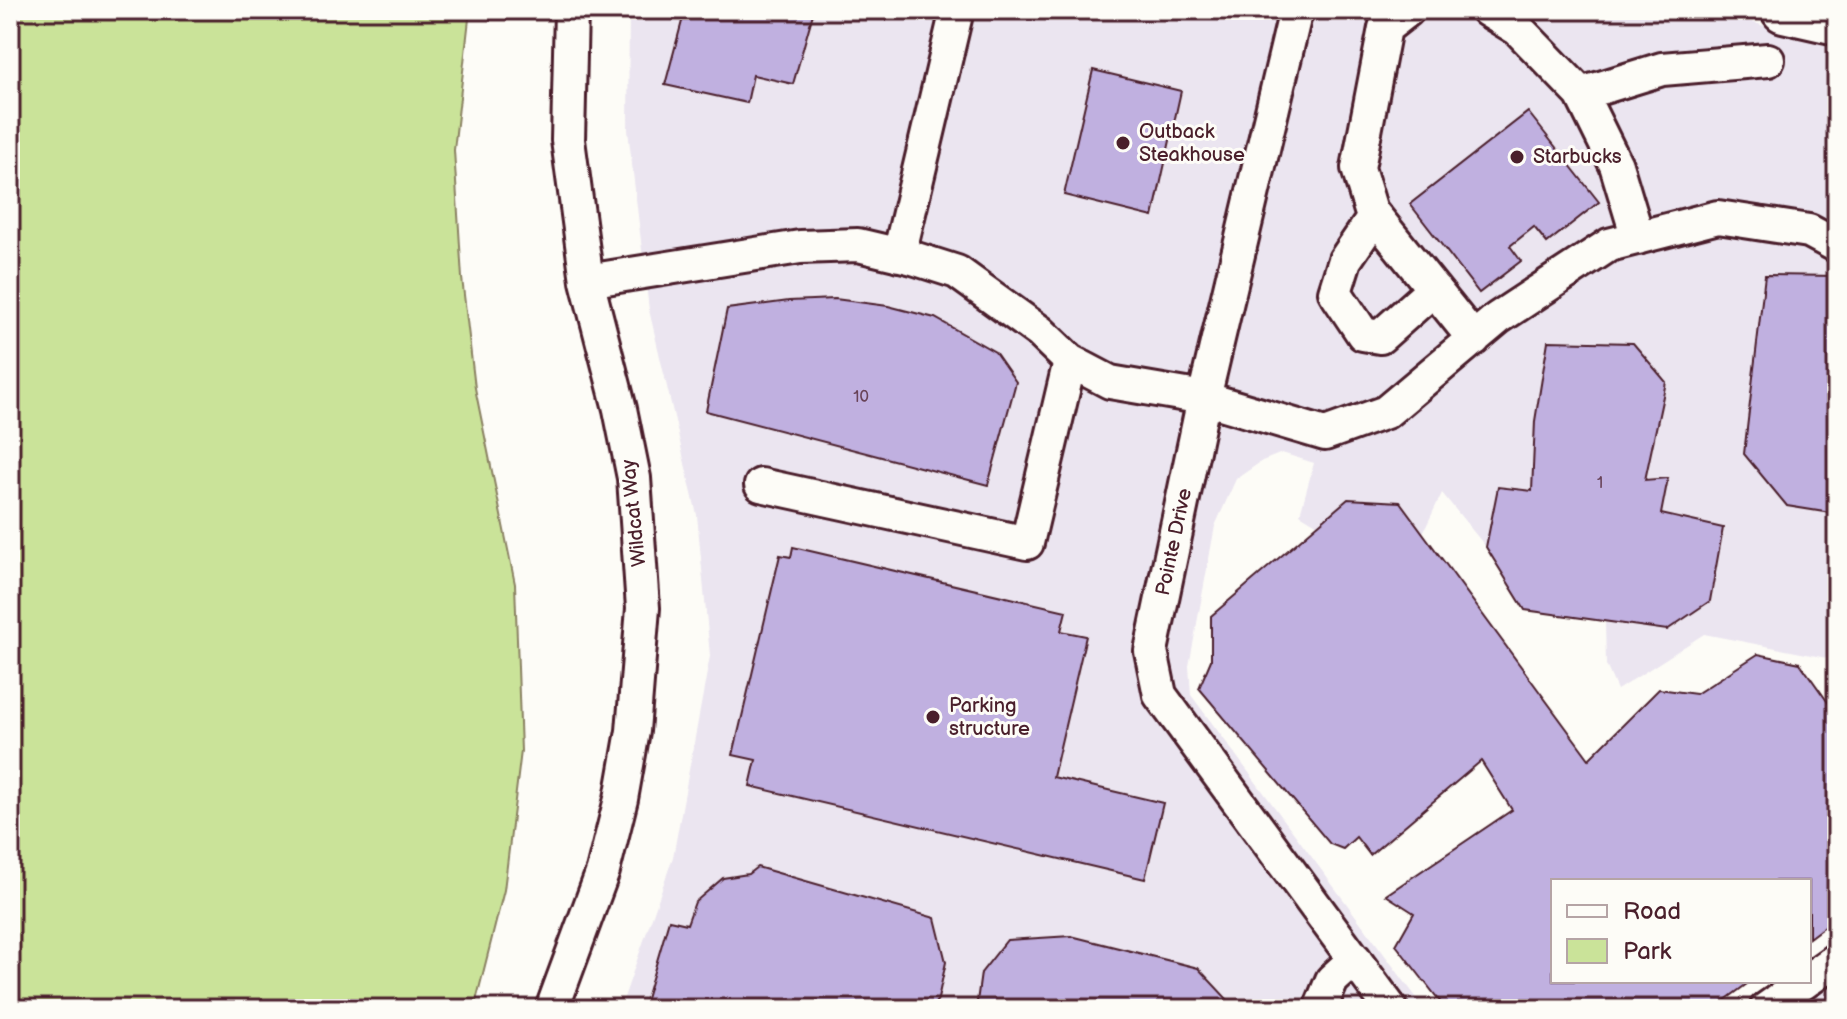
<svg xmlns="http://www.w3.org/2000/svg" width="1847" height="1019" viewBox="0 0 1847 1019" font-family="'Balsamiq Sans',sans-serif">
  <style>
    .built { fill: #ebe5f0 }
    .green { fill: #cae399; stroke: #8a8162; stroke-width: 2 }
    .building { fill: #c0b0e0; stroke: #4a1f2b; stroke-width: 2 }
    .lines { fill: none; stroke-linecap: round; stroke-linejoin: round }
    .minor-casing { stroke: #4a1f2b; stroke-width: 38 }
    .highway-casing { stroke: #4a1f2b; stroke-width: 50 }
    .minor { stroke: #fdfcf7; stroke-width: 32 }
    .highway { stroke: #fdfcf7; stroke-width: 44 }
    .poi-dot { fill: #4a1f2b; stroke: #fdfcf7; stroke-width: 3 }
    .labels { text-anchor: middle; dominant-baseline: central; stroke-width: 6; stroke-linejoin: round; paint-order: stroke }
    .number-label { font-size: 16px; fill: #684358 }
    .poi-label { font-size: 20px; fill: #4a1f2b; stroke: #fdfcf7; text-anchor: start }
    .street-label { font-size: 20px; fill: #4a1f2b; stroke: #fdfcf7 }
  </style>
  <rect width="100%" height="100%" fill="#fdfcf7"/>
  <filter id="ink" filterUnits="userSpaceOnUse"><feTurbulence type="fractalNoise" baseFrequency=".0125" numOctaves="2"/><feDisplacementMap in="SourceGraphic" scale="16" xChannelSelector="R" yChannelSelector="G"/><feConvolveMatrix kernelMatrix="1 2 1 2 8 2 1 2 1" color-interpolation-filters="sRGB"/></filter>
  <g filter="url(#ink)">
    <path class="built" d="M629 10H1714L1837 49V660L1704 634 1617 690 1606 665 1605 621 1525 610 1486 547 1442 493 1423 533 1400 502 1348 500 1318 525 1300 514 1314 463 1282 453 1262 461 1236 479 1215 526 1189 666 1191 695 1425 1009H620L673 857 710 656 697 515 649 310 628 130Z
      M1837 934V1009H1744L1779 981H1809V957Z"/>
    <path class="green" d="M10 10H470L454 150 462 278 475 388 515 584 521 751 504 890 474 1009H10Z"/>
    <path class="building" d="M685 10H814L793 84 753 75 747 103 665 85Z
      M1093 70 1181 91 1153 217 1064 195Z
      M1528 112 1599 202 1547 243 1534 227 1510 246 1521 261 1479 293 1410 204Z
      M1765 275 1837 276V514L1787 506 1744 454Z
      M835 299 888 306 935 318 995 352 1016 382 988 485 706 411 727 309 789 301Z
      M1548 341 1633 343 1666 382 1645 480 1668 478 1661 514 1723 528 1710 601 1667 630 1525 610 1486 547 1498 487 1532 491 1535 421Z
      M1348 499 1400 502 1589 759 1659 689 1696 694 1758 654 1800 663 1837 715V917L1809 938V881H1553V981H1751L1713 1009H1446L1396 945 1414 913 1386 895 1512 810 1481 761 1370 855 1356 837 1343 849 1330 844 1199 688 1211 660V616Z
      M793 547 1066 611 1061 631 1086 636 1053 777 1163 803 1145 879 750 786 756 760 733 755 780 555 791 557Z
      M757 867 935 918 946 962 938 999 931 1009H643L669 920 687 924 695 902 723 878 748 874Z
      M1071 936 1198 968 1228 1000 1233 1009H976L981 973 1007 940Z"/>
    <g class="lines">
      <defs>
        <path id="minor" d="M1296 10 1204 398 1151 651 1160 695 1391 1009
          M1408 10 1385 28 1358 168 1371 211 1474 339
          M1487 10 1518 29 1581 94
          M1375 216 1345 260 1335 292 1363 334 1380 337 1434 289
          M1638 238 1616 165 1581 94 1662 69 1768 60
          M899 255 957 10
          M587 281 800 247 858 245 913 258 957 272 1040 332 1070 361 1110 382 1204 398 1325 434 1386 412 1498 318 1609 245 1718 217 1809 231 1837 246
          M761 485 1027 543 1070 361
          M1809 979 1837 959
          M552 1009 603 871 621 799 633 731 643 608 634 478 620 409 587 281 568 140 571 10
          M1320 1009 1332 980 1355 959
          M1766 1009 1806 981"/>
        <path id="highway" d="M1784 10 1837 22"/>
      </defs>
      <use href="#minor" class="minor-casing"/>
      <use href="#highway" class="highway-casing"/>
      <use href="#minor" class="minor"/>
      <use href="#highway" class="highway"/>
    </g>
  </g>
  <g class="poi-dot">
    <circle cx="1123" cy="143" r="8"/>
    <circle cx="1517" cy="157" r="8"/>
    <circle cx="933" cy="717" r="8"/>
  </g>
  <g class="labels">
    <g class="number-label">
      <text x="861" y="397">10</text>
      <text x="1600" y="483">1</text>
    </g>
    <g class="poi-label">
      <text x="1139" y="132">Outback<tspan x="1139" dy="23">Steakhouse</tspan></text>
      <text x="1533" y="157">Starbucks</text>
      <text x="949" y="706">Parking<tspan x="949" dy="23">structure</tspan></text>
    </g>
    <g class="street-label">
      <text transform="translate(634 513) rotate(-96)">Wildcat Way</text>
      <text transform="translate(1174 542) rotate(-78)">Pointe Drive</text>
    </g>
  </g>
  <rect width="1847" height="1019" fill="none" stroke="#fdfcf7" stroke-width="40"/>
  <rect x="20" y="20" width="1807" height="979" fill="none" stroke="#4a1f2b" stroke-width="3" filter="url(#ink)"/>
  <rect x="1551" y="879" width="260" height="104" fill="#fdfcf7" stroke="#b5a4a5" stroke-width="2"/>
  <rect x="1567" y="905" width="40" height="12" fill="#fdfcf7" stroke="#b5a4a5" stroke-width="2"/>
  <text x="1623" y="919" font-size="24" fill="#4a1f2b">Road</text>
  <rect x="1567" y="939" width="40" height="24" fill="#cae399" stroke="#b5a4a5" stroke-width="2"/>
  <text x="1623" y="959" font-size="24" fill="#4a1f2b">Park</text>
</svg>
